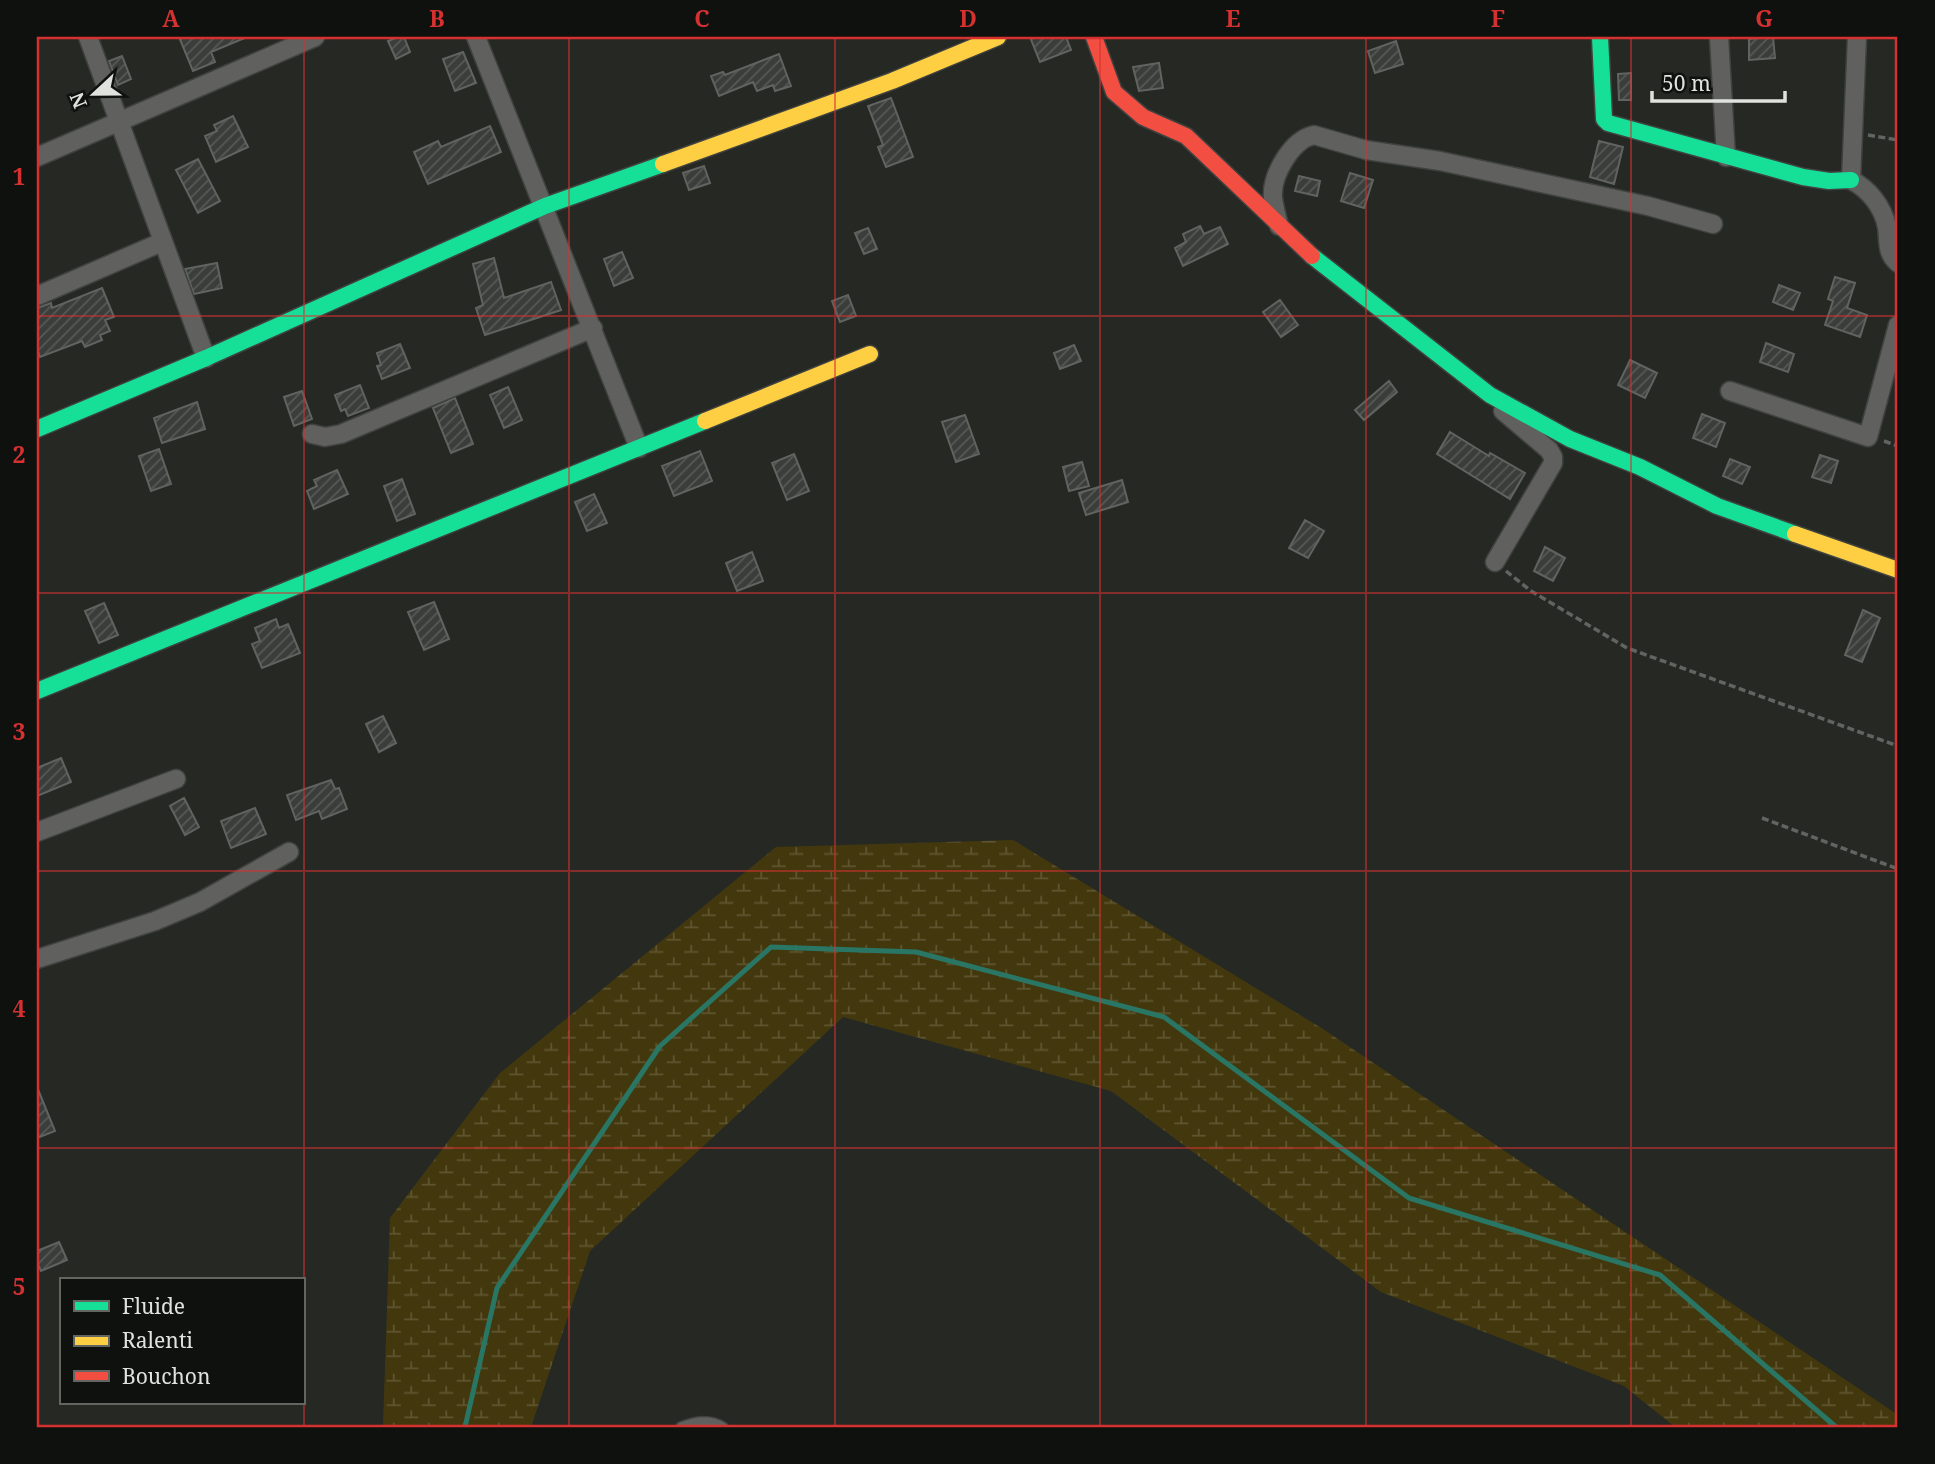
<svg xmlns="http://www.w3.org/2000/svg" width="1935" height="1464" viewBox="0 0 1935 1464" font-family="'Noto Serif',serif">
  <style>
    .wetland { fill: url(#wetland-marsh) }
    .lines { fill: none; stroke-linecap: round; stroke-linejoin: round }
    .stream { stroke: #297664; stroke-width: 5 }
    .building { fill: url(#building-hatch); stroke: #616360; stroke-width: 2 }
    .lane-casing { stroke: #40423f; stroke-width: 12 }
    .street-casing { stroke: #40423f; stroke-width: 21 }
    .fast-casing { stroke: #40423f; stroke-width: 19 }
    .slow-casing { stroke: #40423f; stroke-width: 19 }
    .jam-casing { stroke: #40423f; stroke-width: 19 }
    .path { stroke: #626461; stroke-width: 3.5; stroke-dasharray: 7 3.5; stroke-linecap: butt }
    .lane { stroke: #60615e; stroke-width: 9 }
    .street { stroke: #60615e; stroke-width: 18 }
    .fast { stroke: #16e098; stroke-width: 16 }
    .slow { stroke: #ffcf43; stroke-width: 16 }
    .jam { stroke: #f24e42; stroke-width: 16 }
    .grid { fill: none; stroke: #d63131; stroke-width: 2; stroke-opacity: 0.55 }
    .neatline { fill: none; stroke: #d63131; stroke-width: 2.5 }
    .grid-label { font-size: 23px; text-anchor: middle; font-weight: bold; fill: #d63131 }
  </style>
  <defs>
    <pattern id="wetland-marsh" width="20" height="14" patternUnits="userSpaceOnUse" patternTransform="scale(1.75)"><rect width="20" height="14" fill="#43380d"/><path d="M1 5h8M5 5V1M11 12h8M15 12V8" fill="none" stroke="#5e5430"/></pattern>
    <pattern id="building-hatch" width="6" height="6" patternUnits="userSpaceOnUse" patternTransform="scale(1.75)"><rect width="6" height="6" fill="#3a3d3a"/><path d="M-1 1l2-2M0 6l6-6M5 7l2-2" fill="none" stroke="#565956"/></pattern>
  </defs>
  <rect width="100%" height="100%" fill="#252823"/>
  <path class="wetland" d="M1013 840 1323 1029 1898 1415V1427H1675L1624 1386 1381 1292 1111 1091 843 1017 590 1251 531 1427H383L390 1218 500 1073 776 847Z"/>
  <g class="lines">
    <path class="stream" d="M465 1427 497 1288 660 1046 771 947 916 952 1164 1017 1409 1198 1660 1275 1836 1427"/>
  </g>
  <path class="building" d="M179 37H247L211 52 215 62 193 71Z
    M398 37H404L410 52 396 59 388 41Z
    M1030 37H1066L1071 50 1040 62Z
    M1773 37 1775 58 1749 60V39Z
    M1396 41 1403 64 1375 73 1368 51Z
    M463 52 476 83 455 91 443 59Z
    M779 54 791 86 775 91 773 85 757 91 753 82 719 96 711 76 723 72 725 75Z
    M122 56 131 79 118 85 109 61Z
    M1159 63 1163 88 1139 91 1133 67Z
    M1631 73V100H1619L1618 74Z
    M891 98 913 157 886 167 878 147 883 145 868 106Z
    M233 116 248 147 216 162 205 136 217 131 214 125Z
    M490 126 501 152 428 184 414 152 438 141 441 147Z
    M1599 141 1623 147 1614 184 1590 177Z
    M198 159 220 201 198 213 176 170Z
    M704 166 710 183 689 190 683 173Z
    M1350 173 1373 180 1364 208 1341 201Z
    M1299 176 1320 181 1317 196 1295 191Z
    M1200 226 1204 234 1220 227 1228 244 1183 266 1175 248 1186 242 1183 234Z
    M868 228 877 249 864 254 855 233Z
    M622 252 633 278 614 286 604 259Z
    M494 258 504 298 551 282 561 310 485 335 476 308 483 305 473 264Z
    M217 263 222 288 194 294 185 269Z
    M1835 277 1855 283 1847 308 1867 315 1860 337 1825 325 1833 301 1828 299Z
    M1779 285 1800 293 1793 310 1773 302Z
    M102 288 114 317 105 320 110 331 100 335 102 340 85 347 82 341 40 357 37 348V308L51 303 52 308Z
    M848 295 856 316 840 322 832 301Z
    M1280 300 1298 325 1281 337 1263 312Z
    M1766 343 1794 354 1788 372 1760 362Z
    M400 344 410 368 382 379 377 366 381 365 377 353Z
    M1074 345 1081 361 1060 369 1054 353Z
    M1630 360 1657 373 1645 398 1618 385Z
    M1389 381 1397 392 1364 420 1355 410Z
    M360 385 369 408 348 416 345 409 341 411 335 395Z
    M508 387 522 420 504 428 490 395Z
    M302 391 312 419 294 426 284 397Z
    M455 398 473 444 451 453 433 408Z
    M197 402 205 429 162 443 154 418Z
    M1702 414 1725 423 1716 447 1693 438Z
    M965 415 979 454 956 462 942 422Z
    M1450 432 1489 456 1490 453 1525 473 1510 499 1437 454Z
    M159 449 171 484 151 491 139 456Z
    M700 451 712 481 674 496 662 466Z
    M794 454 809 491 787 500 772 463Z
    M1820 455 1838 461 1831 483 1812 477Z
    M1730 459 1750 467 1742 484 1723 476Z
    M1082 462 1089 486 1069 491 1063 467Z
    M337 470 348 494 314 509 307 491 317 486 314 480Z
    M402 479 415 514 397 521 384 486Z
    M1122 480 1128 502 1086 515 1079 493Z
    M594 494 607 523 587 531 575 502Z
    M1305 520 1324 531 1308 558 1289 548Z
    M1545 547 1565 558 1553 581 1534 571Z
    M752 552 763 581 737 591 726 563Z
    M434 602 449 639 424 650 408 612Z
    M104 603 118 635 99 643 85 611Z
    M1863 610 1880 618 1862 662 1845 655Z
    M276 619 279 628 288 624 300 653 262 668 252 644 260 641 255 628Z
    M383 716 396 743 379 752 366 724Z
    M61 758 71 782 37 796V768Z
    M331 780 335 789 339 788 347 809 322 819 319 811 296 820 287 795Z
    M184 798 199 827 185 835 170 806Z
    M255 808 266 834 231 848 221 821Z
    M37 1087 55 1131 37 1138Z
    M59 1242 67 1260 41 1271 37 1262V1251Z"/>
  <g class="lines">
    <defs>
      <path id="lane" d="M681 1427C695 1421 710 1419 723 1427"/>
      <path id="street" d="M88 37 206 358
        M476 37 639 448
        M1719 37 1726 157
        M1857 37 1851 180C1869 189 1883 207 1887 227 1889 241 1886 253 1898 263
        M37 157 315 37
        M1279 226C1277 217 1274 207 1273 198 1271 176 1291 140 1314 135L1366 150 1440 161 1648 206 1713 224
        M37 296 162 242
        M1730 391 1868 437 1898 325
        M312 434 325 437 341 434 593 328
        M1495 562 1553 463V457L1549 450 1503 411
        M37 832 176 779
        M37 959 155 921 200 902 289 852"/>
      <path id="fast" d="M1600 37 1604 119 1608 123 1803 177 1829 181 1851 180
        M1312 256 1490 395 1570 439 1640 467 1717 506 1795 534
        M37 429 206 358 545 206 663 164
        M37 691 705 421"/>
      <path id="slow" d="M663 164 892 81 998 37
        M705 421 870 354
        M1795 534 1898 570"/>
      <path id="jam" d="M1094 37 1114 92 1143 117 1186 136 1312 256"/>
    </defs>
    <use href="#lane" class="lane-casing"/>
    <use href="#street" class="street-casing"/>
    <use href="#fast" class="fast-casing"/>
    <use href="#slow" class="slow-casing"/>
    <use href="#jam" class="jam-casing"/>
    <path class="path" d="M1868 135 1898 140
      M1884 441 1898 446
      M1506 571 1531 591 1627 648 1898 746
      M1762 818 1898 869"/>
    <use href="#lane" class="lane"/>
    <use href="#street" class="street"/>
    <use href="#fast" class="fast"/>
    <use href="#slow" class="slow"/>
    <use href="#jam" class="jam"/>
  </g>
  <path class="grid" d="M304 37V1427M569 37V1427M835 37V1427M1100 37V1427M1366 37V1427M1631 37V1427M37 316H1898M37 593H1898M37 871H1898M37 1148H1898"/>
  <rect width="1935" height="1464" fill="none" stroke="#0f110e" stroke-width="77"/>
  <rect x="60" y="1278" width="245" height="126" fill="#0f110e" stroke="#636561" stroke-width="2"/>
  <rect x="74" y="1301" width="35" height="10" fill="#16e098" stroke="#636561" stroke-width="2"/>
  <text x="122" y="1314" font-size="21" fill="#e0e2de">Fluide</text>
  <rect x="74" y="1336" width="35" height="10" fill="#ffcf43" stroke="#636561" stroke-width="2"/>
  <text x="122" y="1348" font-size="21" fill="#e0e2de">Ralenti</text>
  <rect x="74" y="1371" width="35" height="10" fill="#f24e42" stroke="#636561" stroke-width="2"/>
  <text x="122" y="1384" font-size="21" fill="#e0e2de">Bouchon</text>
  <g transform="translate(94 94) rotate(248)" stroke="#0f110e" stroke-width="5" paint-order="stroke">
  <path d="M0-5L12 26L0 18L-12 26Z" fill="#e0e2de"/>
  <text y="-10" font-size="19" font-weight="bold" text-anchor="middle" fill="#e0e2de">N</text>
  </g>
  <path d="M1652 91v10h133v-10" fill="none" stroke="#e0e2de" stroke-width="3.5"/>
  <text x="1662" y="91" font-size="21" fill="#e0e2de" stroke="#0f110e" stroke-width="5" paint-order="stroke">50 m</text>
  <rect x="38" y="38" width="1858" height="1388" class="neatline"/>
  <g class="grid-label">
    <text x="171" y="27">A</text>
    <text x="437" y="27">B</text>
    <text x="702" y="27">C</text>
    <text x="968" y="27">D</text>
    <text x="1233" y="27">E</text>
    <text x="1498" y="27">F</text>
    <text x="1764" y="27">G</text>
    <text x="19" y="185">1</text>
    <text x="19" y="463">2</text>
    <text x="19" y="740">3</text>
    <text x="19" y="1017">4</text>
    <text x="19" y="1295">5</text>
  </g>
</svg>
